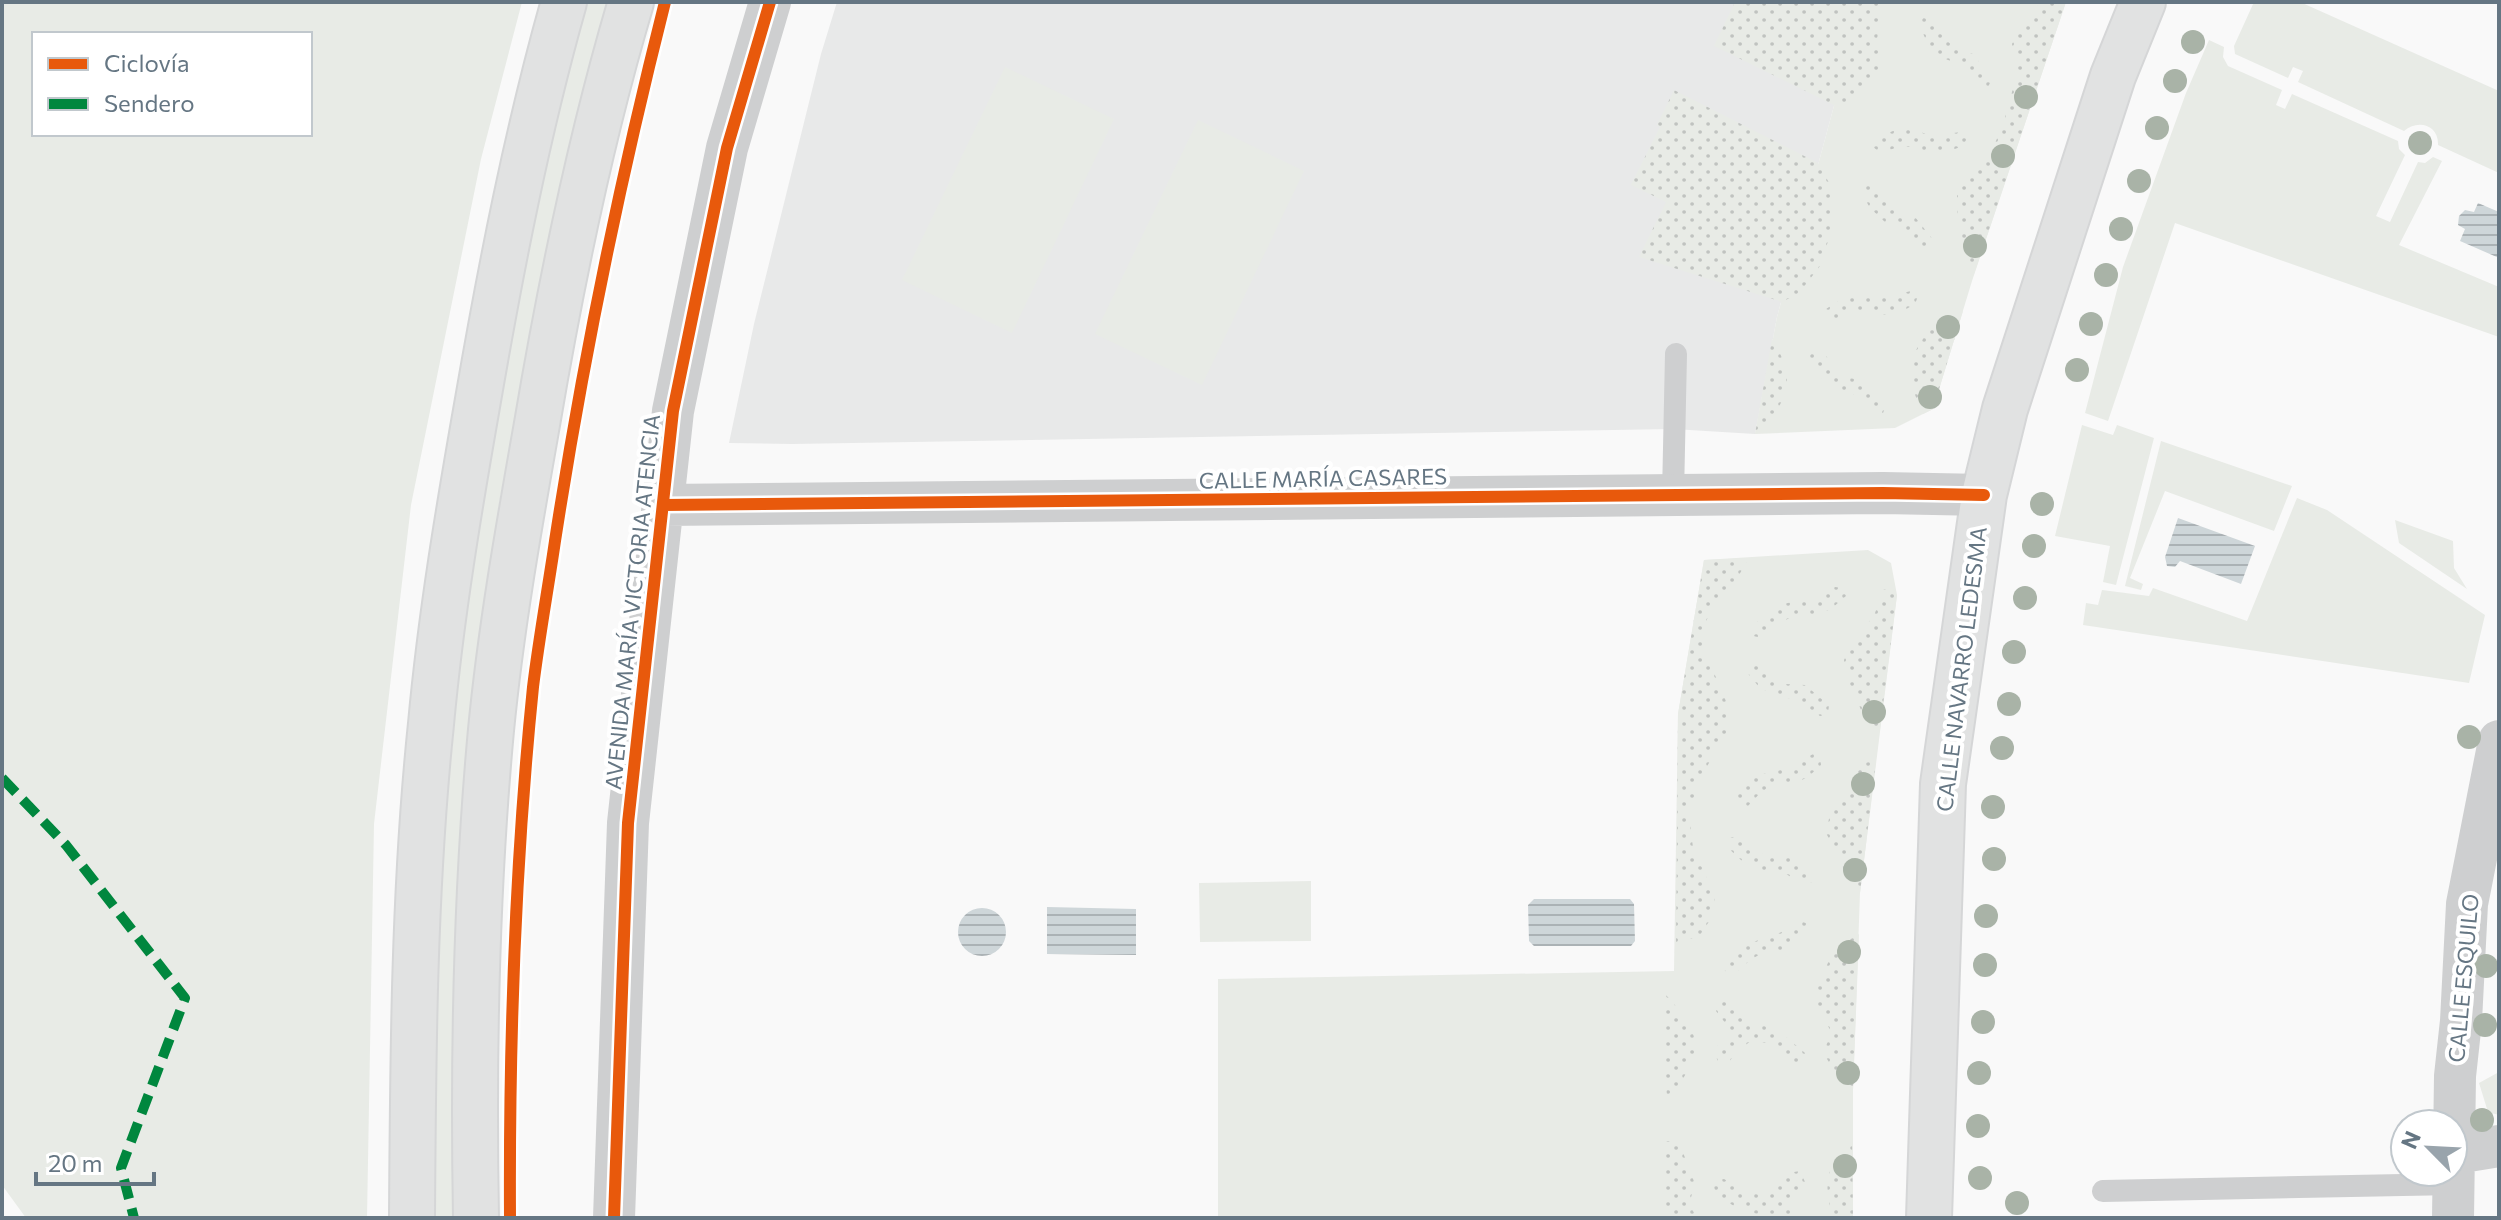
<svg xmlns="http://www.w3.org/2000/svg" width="2501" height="1220" viewBox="0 0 2501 1220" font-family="Commissioner,sans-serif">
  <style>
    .built { fill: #e8e9e9 }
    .green { fill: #e8ebe6; fill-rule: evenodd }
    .garden { fill: url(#garden-dots) }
    .water { fill: url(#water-rules) }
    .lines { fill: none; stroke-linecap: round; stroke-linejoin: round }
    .secondary-casing { stroke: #d5d6d7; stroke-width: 48 }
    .service { stroke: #cecfd0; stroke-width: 22 }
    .minor { stroke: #cecfd0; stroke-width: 42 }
    .secondary { stroke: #e1e2e2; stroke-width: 44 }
    .quiet { stroke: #00873e; stroke-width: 10; stroke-dasharray: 20 10; stroke-linecap: butt }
    .cycleway-casing { stroke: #fff; stroke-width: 17 }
    .cycleway { stroke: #e8590c; stroke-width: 12 }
    .tree { fill: #a9b3a7 }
    .labels { text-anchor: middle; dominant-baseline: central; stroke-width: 8; stroke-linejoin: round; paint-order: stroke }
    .street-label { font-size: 22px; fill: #657683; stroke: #fff }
  </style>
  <defs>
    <pattern id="garden-dots" width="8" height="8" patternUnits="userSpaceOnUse" patternTransform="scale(2)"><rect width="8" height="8" fill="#e8ebe6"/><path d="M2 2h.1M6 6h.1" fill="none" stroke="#c0c3c0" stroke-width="1.8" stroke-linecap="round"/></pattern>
    <pattern id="water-rules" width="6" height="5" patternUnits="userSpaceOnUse" patternTransform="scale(2)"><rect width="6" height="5" fill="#ced6d9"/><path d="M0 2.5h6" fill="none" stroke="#abb2b5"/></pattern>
  </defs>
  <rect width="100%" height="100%" fill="#f9f9f9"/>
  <path class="built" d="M837 2H1862L1777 317 1755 434 1673 429 792 444 729 443 754 324 821 54Z"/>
  <path class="green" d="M2 2H522L481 159 411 505 374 824 367 1218H26L2 1185ZM34 34H310V134H34Z
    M586 2H609L547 247 499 504 484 627 461 865 453 983V1218H432V1140L441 865 464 625 480 502 527 244Z
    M1862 2H2066L1972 281 1933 409 1895 428 1755 434 1777 317Z
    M2254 2H2300L2499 91V173L2438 145C2439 125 2418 119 2404 131L2298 82 2303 71 2293 67 2288 78 2235 54 2234 46Z
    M2209 40 2224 47 2223 57 2228 66 2282 90 2276 105 2285 109 2292 94 2398 141 2399 149 2405 155 2376 216 2390 222 2418 162 2425 163 2433 157 2442 161 2399 245 2499 287V337L2175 223 2108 421 2085 413 2123 267 2186 93Z
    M1005 67 1114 119 1012 333 902 280Z
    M1198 120 1304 171 1202 385 1095 334Z
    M2082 425 2113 435 2117 425 2154 438 2116 585 2103 582 2110 546 2055 536Z
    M2161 441 2292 486 2274 531 2165 491 2130 578 2143 584 2141 590 2125 586Z
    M2297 498 2327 510 2485 615 2469 683 2083 625 2086 603 2098 605 2102 590 2149 596 2153 588 2247 621Z
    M2395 520 2453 541 2454 568 2467 589 2399 543Z
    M1868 550 1891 563 1897 595 1860 893 1853 1090V1218H1218V979L1674 971 1678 714 1704 560Z
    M1311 881V941L1200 942 1199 883Z
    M2499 1072V1115L2488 1112 2479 1083Z"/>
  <path class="garden" d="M1735 2H1885L1880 14 1877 41 1880 65 1872 84 1854 101 1834 105 1714 46Z
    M2041 2H2066L1974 274 1958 226 1957 196 1970 173 1992 150 2003 125 2018 70 2012 44 2025 21Z
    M1923 18 1934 19 1943 37 1954 47 1973 54 1992 79 1988 87H1980L1961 65 1943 58 1928 44 1919 25Z
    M1674 90 1818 163 1833 190 1831 232 1820 266 1799 293 1782 302 1639 257 1666 202 1631 185 1660 127 1657 125Z
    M1913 129 1931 136 1961 132 1967 137 1964 146C1954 149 1942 154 1932 152 1906 147 1908 142 1881 153L1873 147 1874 139 1893 131Z
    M1864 183 1875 184 1884 200 1896 211 1915 217 1934 241 1931 250H1923L1903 229 1885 222 1870 208 1860 190Z
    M1911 291 1918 296 1915 304 1901 312 1886 315 1867 310 1851 312 1834 322 1825 317 1826 309 1843 298 1864 295 1882 298Z
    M1963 311 1933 409 1923 414 1911 385 1913 355 1929 329Z
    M1772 339C1798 381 1789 401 1755 434Z
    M1812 351H1823L1833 367 1845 377 1865 381 1886 405 1883 413 1875 414 1853 394 1835 389 1819 376 1809 358Z
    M1749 558 1736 580 1719 596 1704 625V649L1728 706 1730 727 1699 780 1689 813 1693 848 1715 896 1712 917 1700 935 1676 945 1678 714 1704 560Z
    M1835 587 1843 588 1846 596 1831 609 1811 617H1791L1777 625 1763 638 1753 636 1751 628C1761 618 1770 608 1784 604 1805 598 1815 602 1835 587Z
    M1889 588 1897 595 1880 728 1867 724 1847 677 1844 660 1854 639 1874 616 1883 590Z
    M1759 661 1771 675 1785 684 1805 685 1829 705 1828 714 1820 716 1796 699 1777 697 1759 687 1746 671 1748 663Z
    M1813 754 1820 756 1821 765 1809 776 1795 784H1775L1761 792 1748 806 1737 803 1735 795C1756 774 1757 775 1785 769 1794 767 1804 759 1813 754Z
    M1876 761 1860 893 1847 878 1839 857 1826 833 1830 814 1845 799 1862 763Z
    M1739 836 1752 849 1767 856H1787L1800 863 1812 874V882L1805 885 1779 870H1760L1741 860 1726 846 1728 838Z
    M1801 921 1808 924 1809 933 1784 952H1764L1750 960 1736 973 1725 971 1724 963C1752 933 1771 943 1801 921Z
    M1859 934 1853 1090 1834 1071 1823 1052 1832 1033 1817 1007 1814 995 1834 949Z
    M1663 992C1678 1008 1699 1030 1695 1053 1693 1066 1674 1092 1667 1104Z
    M1718 1001H1729L1741 1018 1779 1031 1805 1053 1804 1064 1793 1065 1774 1044 1751 1041 1737 1051 1729 1062 1718 1061 1713 1050 1726 1038 1730 1029 1716 1011Z
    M1852 1139 1853 1218H1833C1822 1179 1827 1168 1852 1139Z
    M1666 1141 1679 1142 1695 1184 1689 1204 1697 1218H1666Z
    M1800 1171 1805 1182 1791 1205 1805 1218C1791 1218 1754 1215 1742 1210 1732 1206 1723 1198 1715 1192L1713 1181 1724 1179 1749 1193 1769 1196 1788 1173Z"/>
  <path class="water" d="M2478 203 2499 212V258L2460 241 2465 229 2458 225 2459 216 2465 210 2474 212Z
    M2178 518 2255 546 2241 584 2180 561 2175 567 2167 566 2165 557Z
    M1534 899H1630L1634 904 1635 941 1631 946H1534L1529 941 1528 905Z
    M1047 907 1136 909V955L1047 954Z
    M958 932a24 24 0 1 1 48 0a24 24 0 1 1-48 0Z"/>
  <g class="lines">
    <defs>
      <path id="secondary" d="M412 1218C413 1053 414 888 431 724 441 615 459 508 478 400 501 267 527 133 564 2
        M476 1218C473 1055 476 892 491 730 501 627 519 526 537 424 561 282 590 140 631 2
        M1929 1218 1943 784 1984 495 2005 409 2113 76 2143 2"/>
    </defs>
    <use href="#secondary" class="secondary-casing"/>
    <path class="service" d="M1673 495 1676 354
      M2103 1191 2455 1184"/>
    <path class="minor" d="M663 505 1883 493 1984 495
      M2456 1153 2499 1146
      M614 1218 628 823 673 411 727 148 770 2
      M2453 1218 2455 1076 2461 1021 2467 904 2499 741"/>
    <use href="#secondary" class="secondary"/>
    <path class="quiet" d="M2 778 66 845 185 998 121 1168 134 1218"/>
    <defs>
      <path id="cycleway" d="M663 505 1883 493 1984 495
        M510 1218C509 1041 515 864 533 687 539 638 548 589 555 541 583 359 620 180 665 2
        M614 1218 628 823 673 411 727 148 770 2"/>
    </defs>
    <use href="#cycleway" class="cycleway-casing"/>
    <use href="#cycleway" class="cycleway"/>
  </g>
  <g class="tree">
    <circle cx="2193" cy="42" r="12"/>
    <circle cx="2175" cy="81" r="12"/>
    <circle cx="2026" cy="97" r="12"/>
    <circle cx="2157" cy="128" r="12"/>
    <circle cx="2420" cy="143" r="12"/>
    <circle cx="2003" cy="156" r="12"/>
    <circle cx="2139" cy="181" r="12"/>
    <circle cx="2121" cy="229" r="12"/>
    <circle cx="1975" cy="246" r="12"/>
    <circle cx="2106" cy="275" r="12"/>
    <circle cx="2091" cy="324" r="12"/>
    <circle cx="1948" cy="327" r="12"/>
    <circle cx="2077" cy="370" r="12"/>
    <circle cx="1930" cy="397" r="12"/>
    <circle cx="2042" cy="504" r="12"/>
    <circle cx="2034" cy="546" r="12"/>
    <circle cx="2025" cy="598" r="12"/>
    <circle cx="2014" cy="652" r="12"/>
    <circle cx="2009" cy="704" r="12"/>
    <circle cx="1874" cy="712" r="12"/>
    <circle cx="2469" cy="737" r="12"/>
    <circle cx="2002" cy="748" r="12"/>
    <circle cx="1863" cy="784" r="12"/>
    <circle cx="1993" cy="807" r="12"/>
    <circle cx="1994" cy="859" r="12"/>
    <circle cx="1855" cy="870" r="12"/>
    <circle cx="1986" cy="916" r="12"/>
    <circle cx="1849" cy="952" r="12"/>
    <circle cx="1985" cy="965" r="12"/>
    <circle cx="2486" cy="966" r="12"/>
    <circle cx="1983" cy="1022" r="12"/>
    <circle cx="2485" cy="1025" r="12"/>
    <circle cx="1848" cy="1073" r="12"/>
    <circle cx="1979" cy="1073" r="12"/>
    <circle cx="2482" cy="1120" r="12"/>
    <circle cx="1978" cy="1126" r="12"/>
    <circle cx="1845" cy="1166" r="12"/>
    <circle cx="1980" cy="1178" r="12"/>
    <circle cx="2017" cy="1203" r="12"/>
  </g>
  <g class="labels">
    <g class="street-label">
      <text transform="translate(1323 478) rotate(-1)">CALLE MARÍA CASARES</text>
      <text transform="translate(632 602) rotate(-84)">AVENIDA MARÍA VICTORIA ATENCIA</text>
      <text transform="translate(1961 669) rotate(-83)">CALLE NAVARRO LEDESMA</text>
      <text transform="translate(2463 978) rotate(-85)">CALLE ESQUILO</text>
    </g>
  </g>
  <rect width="2501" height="1220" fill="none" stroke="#657683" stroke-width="8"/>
  <rect x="32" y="32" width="280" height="104" fill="#ffffff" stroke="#c1c8cd" stroke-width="2"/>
  <rect x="48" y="58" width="40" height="12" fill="#e8590c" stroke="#c1c8cd" stroke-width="2"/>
  <text x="104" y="72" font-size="24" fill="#657683">Ciclovía</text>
  <rect x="48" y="98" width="40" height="12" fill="#00873e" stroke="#c1c8cd" stroke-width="2"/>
  <text x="104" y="112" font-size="24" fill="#657683">Sendero</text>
  <g transform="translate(2429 1148) rotate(294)"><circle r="38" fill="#ffffff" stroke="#c1c8cd" stroke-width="2"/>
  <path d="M0-6L14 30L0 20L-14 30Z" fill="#99a4ac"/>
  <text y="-12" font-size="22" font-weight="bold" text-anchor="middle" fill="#657683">N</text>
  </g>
  <path d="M36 1172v12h118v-12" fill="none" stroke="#657683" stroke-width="4"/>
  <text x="48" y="1172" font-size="24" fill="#657683" stroke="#ffffff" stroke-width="6" paint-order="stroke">20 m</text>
</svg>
